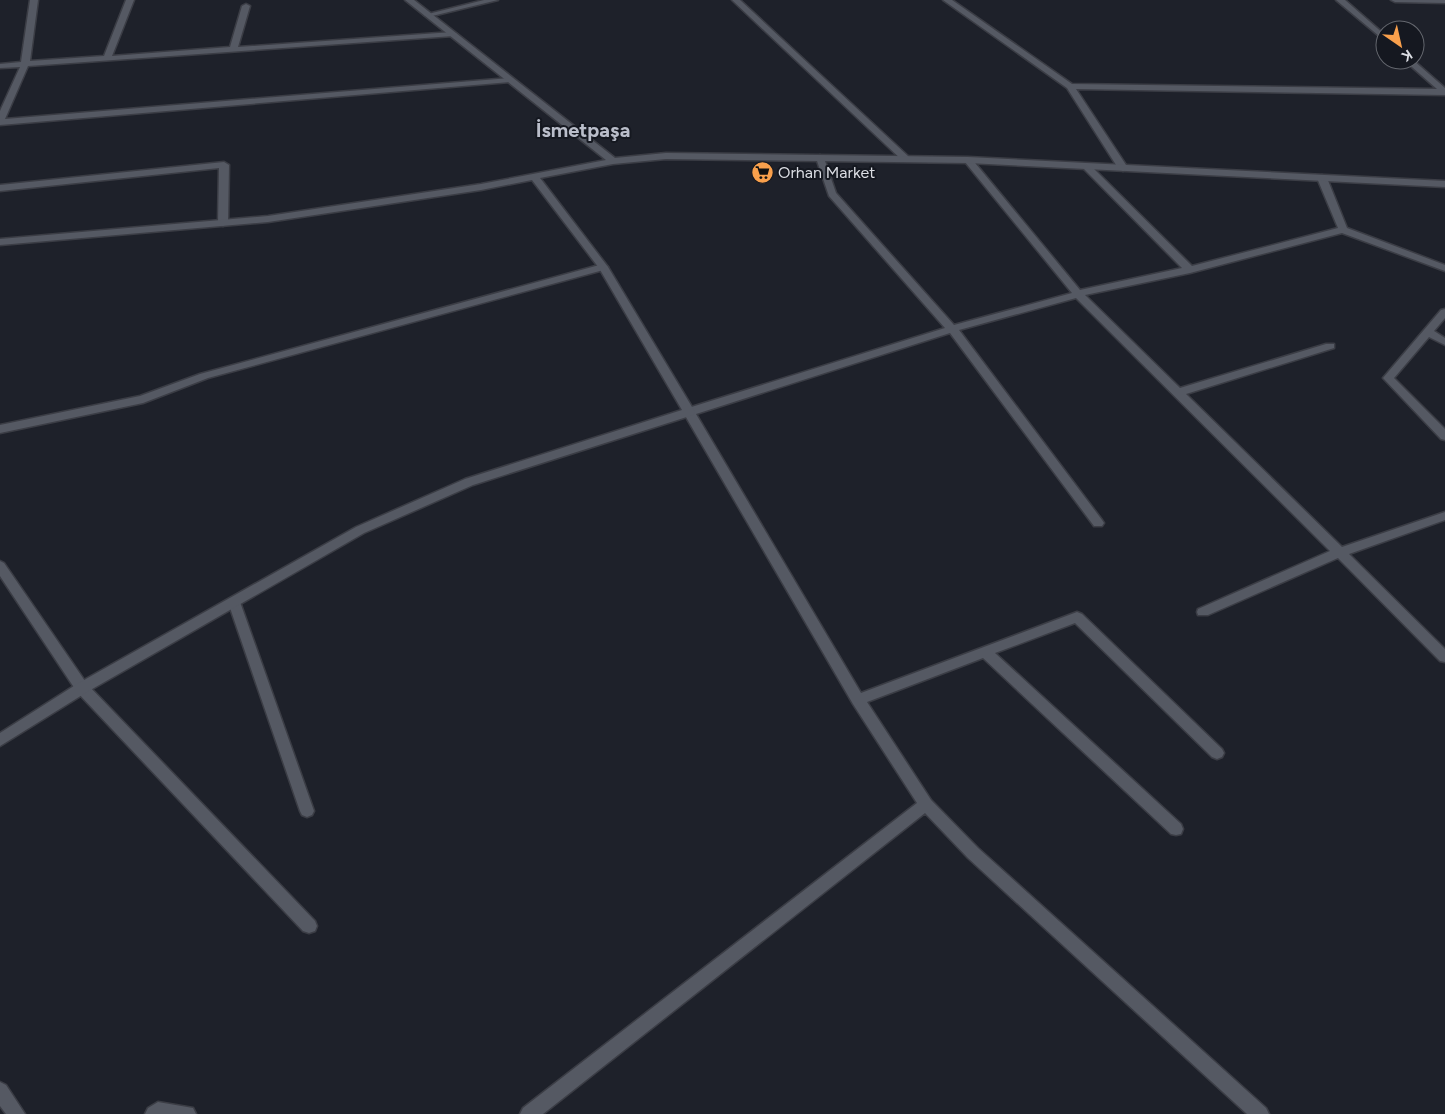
<svg xmlns="http://www.w3.org/2000/svg" width="1445" height="1114" viewBox="0 0 1445 1114" font-family="Figtree,sans-serif">
  <style>
    .lines { fill: none; stroke-linecap: round; stroke-linejoin: round }
    .street-casing { stroke: #3b3d45; stroke-width: 3 }
    .secondary-casing { stroke: #3b3d45; stroke-width: 3 }
    .street { fill: #555963; fill-rule: evenodd }
    .secondary { fill: #555963; fill-rule: evenodd }
    .labels { text-anchor: middle; dominant-baseline: central; stroke-width: 4; stroke-linejoin: round; paint-order: stroke }
    .far-poi-label { font-size: 16px; fill: #dbdde3; stroke: #151820; text-anchor: start }
    .far-district-label { font-size: 20px; font-weight: bold; fill: #babeca; stroke: #151820 }
  </style>
  <rect width="100%" height="100%" fill="#1e212a"/>
  <g class="lines">
    <defs>
      <path id="street" d="M30 0H38L30 61 104 56 126 0H134L112 56 230 47 242 6 246 4 250 6 238 47 453 32 457 34 453 36 28 66 5 119 510 78 514 80 510 82 0 125V111L20 67 0 68V64L21 62Z
        M484 0H498L428 17 424 15Z
        M732 0H740L909 157V161H903Z
        M943 0H952L1072 84 1437 89 1404 60H1413L1445 88V95L1076 89 1128 168 1123 171 1118 168 1067 88Z
        M1336 0H1345L1385 35V41Z
        M1391 0H1445V3L1395 2Z
        M820 155 824 158 836 193 954 325 1072 293 965 162V158H971L1080 290 1182 268 1083 168V164H1089L1192 266 1338 228 1317 178 1322 175 1327 178 1347 228 1445 265V271L1342 233 1190 273 1085 295 1180 388 1326 344H1334V348L1186 394 1342 547 1445 512V520L1349 554 1445 649V662L1440 661 1338 558 1208 615H1198L1197 612 1198 609 1330 551 1076 298 959 330 1102 520 1104 523 1102 526H1094L950 333 696 414 861 693 1077 612 1082 614 1222 749 1224 753 1222 757 1217 759 1212 757 1075 623 995 653 1181 824 1183 829 1181 834 1176 835 1171 834 983 658 867 702 931 800 978 848 1266 1108 1269 1114H1247L968 858 925 813 543 1114H520L523 1108 917 803 853 704 683 412 685 409 945 328 829 196 816 158Z
        M224 162 229 165 228 223 223 226 218 223 219 168 0 191V185Z
        M603 264 608 267 607 269 208 378 143 403 0 433V425L140 396 200 374Z
        M1445 309V318L1434 331 1445 338V345L1429 337 1394 378 1445 429V440L1441 439 1383 378 1441 310Z
        M0 561 4 563 87 684 315 921 317 926 315 931 309 933 303 931 77 692 0 576Z
        M234 597 239 599 240 602 314 811 312 815 307 817 302 815 300 811 228 602 229 599Z
        M0 1082 6 1085 25 1114H6L0 1106Z
        M158 1102 193 1108 196 1114H145L148 1108Z"/>
      <path id="secondary" d="M405 0H414L615 158 666 153 968 157 1445 181V187L968 163 666 159 613 164 540 178 608 267 695 412 693 415 473 485 364 533 87 692 0 746V733L77 684 356 527 465 479 682 410 599 268 532 180 481 190 268 222 0 245V239L268 216 481 184 606 160Z"/>
    </defs>
    <use href="#street" class="street-casing"/>
    <use href="#secondary" class="secondary-casing"/>
    <use href="#street" class="street"/>
    <use href="#secondary" class="secondary"/>
  </g>
  <defs>
    <symbol id="supermarket-disc" viewBox="-11 -11 22 22"><circle r="9.5" fill="#f9a04c" stroke="#151820"/><path d="M-6-5.5h2.5l.6 2H6L4.5 2H-2.5L-4.4-4H-6ZM-1.5 3.2a1.3 1.3 0 1 0 .1 0ZM3 3.2a1.3 1.3 0 1 0 .1 0Z" fill="#111"/></symbol>
  </defs>
  <g fill-rule="evenodd">
    <use href="#supermarket-disc" x="750" y="160" width="25" height="25"/>
  </g>
  <g class="labels">
    <g class="far-poi-label">
      <text x="778" y="172">Orhan Market</text>
    </g>
    <g class="far-district-label">
      <text x="583" y="130">İsmetpaşa</text>
    </g>
  </g>
  <g transform="translate(1400 45) rotate(146)"><circle r="24" fill="#151820" stroke="#64676e"/>
  <path d="M0-4L9 19L0 12L-9 19Z" fill="#f9a04c"/>
  <text y="-8" font-size="14" font-weight="bold" text-anchor="middle" fill="#dbdde3">K</text>
  </g>
</svg>
